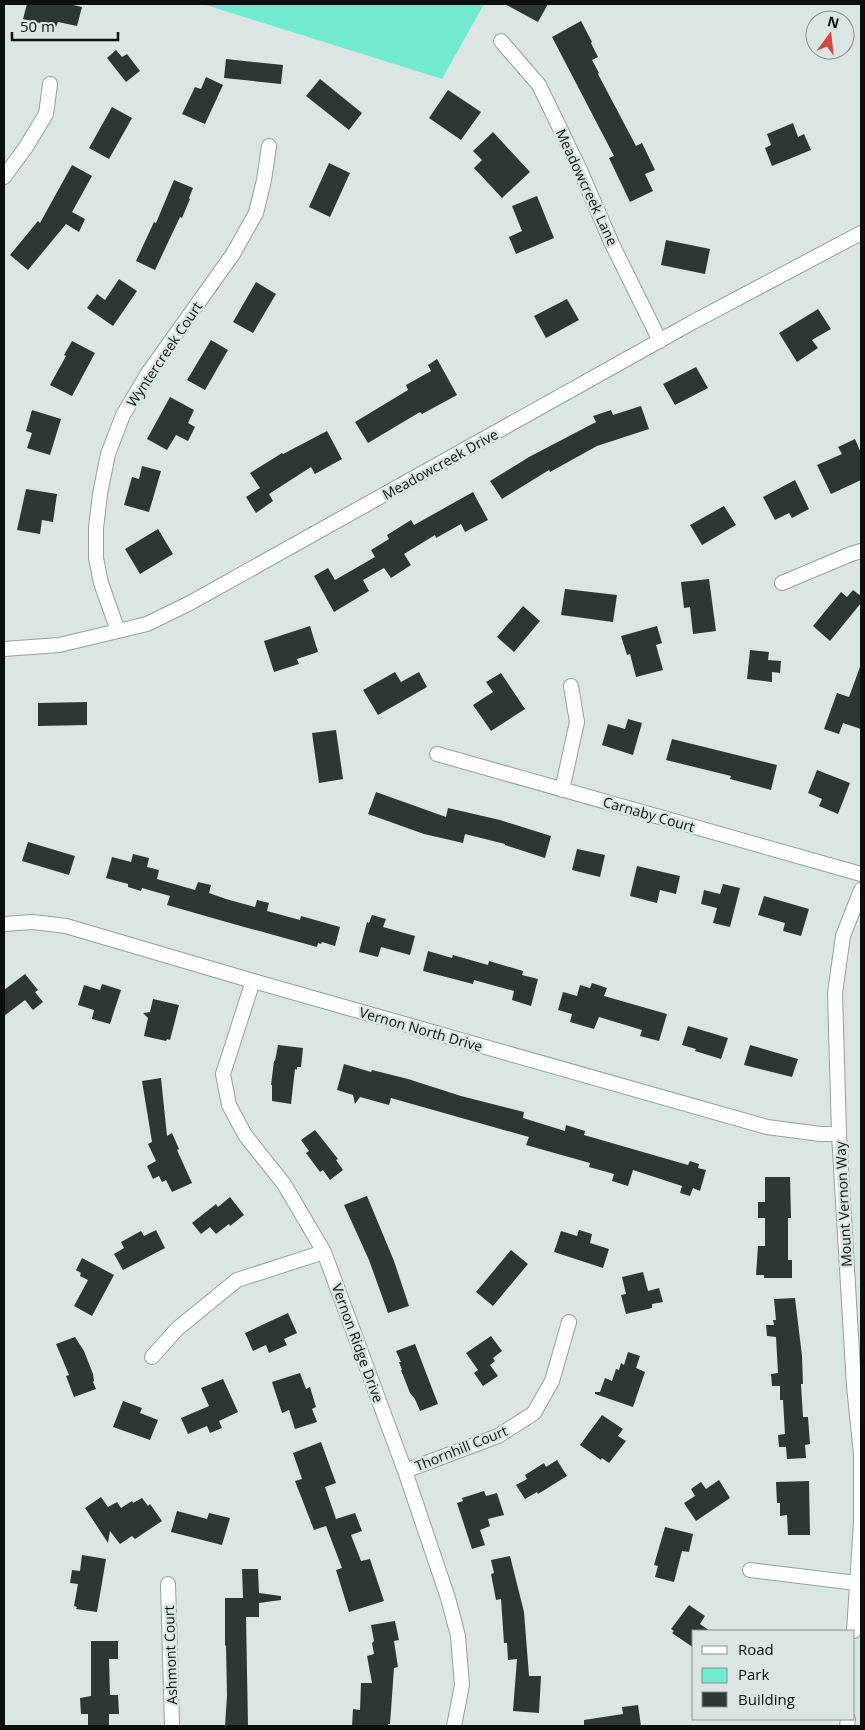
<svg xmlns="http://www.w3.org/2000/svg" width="865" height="1730" viewBox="0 0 865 1730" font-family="'Open Sans',sans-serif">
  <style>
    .green { fill: #71ead0 }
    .building { fill: #2e3734 }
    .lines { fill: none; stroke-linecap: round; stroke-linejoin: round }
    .minor-casing { stroke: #959f9d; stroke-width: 16 }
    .minor { stroke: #fff; stroke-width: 14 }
    .labels { text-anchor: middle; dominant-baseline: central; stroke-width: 5; stroke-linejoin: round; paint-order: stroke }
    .street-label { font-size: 14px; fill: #0b0f0e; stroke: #dbe6e3 }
  </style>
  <rect width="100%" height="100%" fill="#dbe6e3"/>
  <path class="green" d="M203 4H484L442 79Z"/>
  <path class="building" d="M27 4H69L82 7 77 26 58 22 56 27 23 19Z
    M505 4H548L538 22Z
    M581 21 592 42 591 43 598 57 592 60 599 73 598 74 636 146 642 143 655 170 645 174 653 191 630 202 609 158 614 156 552 37Z
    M116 50 122 57 127 54 140 71 126 82 107 58Z
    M226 59 283 65 281 84 224 78Z
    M206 77 223 85 205 124 182 114 195 87 201 89Z
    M320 79 362 113 349 130 306 96Z
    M448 90 481 112 461 140 429 118Z
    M112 107 132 118 109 159 89 148Z
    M793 123 798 137 804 134 811 150 772 166 765 148 771 145 767 134Z
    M493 132 530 172 502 198 474 168 482 160 473 151Z
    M329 163 350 173 330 217 309 207Z
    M72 165 92 176 72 212 85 219 79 232 66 224 28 270 10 255 38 221 40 223Z
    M174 180 193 188 189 198 190 199 182 218 180 217 155 270 136 261 154 222 156 223Z
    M537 196 554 238 516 254 509 237 522 231 512 206Z
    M666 240 710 249 705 274 661 265Z
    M119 279 137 291 113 326 87 308 97 294 105 300Z
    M256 282 276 294 253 333 233 322Z
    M567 299 579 320 546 338 534 316Z
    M818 309 831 329 812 340 818 348 797 362 779 333Z
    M211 340 228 350 205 390 187 380Z
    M72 341 95 353 72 396 50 385 66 356 64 355Z
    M437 359 457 395 422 414 420 412 368 443 355 422 408 390 406 385 431 371 428 365Z
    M696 367 708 388 675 405 663 384Z
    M170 397 194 410 188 423 195 427 188 441 176 435 167 450 147 439Z
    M641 406 649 429 597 446 550 472 549 470 502 499 490 481 529 457 596 422 593 416 611 410 613 415Z
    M32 410 61 419 50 455 27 448 32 433 26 431Z
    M327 431 342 459 315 474 311 467 269 494 273 501 256 513 246 497 260 488 250 473 282 453 283 454Z
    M855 439 861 453V480L831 494 817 465 842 454 838 447Z
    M142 466 161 471 149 512 124 505 132 477 139 479Z
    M795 480 809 509 792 518 789 513 775 520 763 497Z
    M26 489 57 494 53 522 42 520 40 534 17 530Z
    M473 492 488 520 465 532 461 524 436 538 435 535 404 554 411 565 391 578 384 568 363 580 369 591 334 612 314 576 328 568 335 580 375 557 371 550 389 539 387 535 411 520 414 525Z
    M724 506 736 525 702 545 690 525Z
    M158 529 173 554 140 574 125 549Z
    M709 579 716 631 693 634 690 607 684 608 681 582Z
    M565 589 617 595 613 622 561 615Z
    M853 590 861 596V603L830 641 813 626 841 592 847 597Z
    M523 606 540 621 514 652 497 637Z
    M310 626 318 652 297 659 299 664 274 672 264 641Z
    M657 626 662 643 656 645 663 670 636 677 630 654 627 655 621 636Z
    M750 650 769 652 768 660 781 661 780 673 772 672V682L747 679Z
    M860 667H861V729L843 723 839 734 824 729 837 693 849 697Z
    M395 672 401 682 419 672 427 687 378 715 363 690Z
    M501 673 525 709 491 731 473 705 493 692 486 682Z
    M87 702V725L38 726V703Z
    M628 719 642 723 633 755 602 745 608 724 625 729Z
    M336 730 343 779 319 783 312 733Z
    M672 739 777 765 771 790 730 779 731 776 666 760Z
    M817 770 850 783 838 814 819 806 822 799 808 793Z
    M376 792 446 817 448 808 500 820 551 836 545 858 505 845V844L465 834 463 843 424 834 368 814Z
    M28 842 75 856 69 875 22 861Z
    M577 849 605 855 600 877 572 870Z
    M133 854 149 858 147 867 159 870 157 879 195 890 198 882 211 885 209 893 226 899 255 907 257 900 269 903 267 911 300 920 301 916 340 927 335 946 322 942 321 944 318 943 317 947 230 923 167 905 170 896 142 888 141 891 128 887V884L106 878 112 857 131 862Z
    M637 866 680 876 676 894 660 890 657 903 630 896Z
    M723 884 740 888 730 927 713 923 717 908 701 904 704 890 720 894Z
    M764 896 809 909 801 936 783 931 785 923 758 915Z
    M372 915 386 919 383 927 415 936 410 955 381 947 378 957 359 952 367 922 369 923Z
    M428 951 452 958 453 955 488 965 489 961 523 971 522 975 538 979 531 1006 512 1000 514 991 474 980 473 984 423 971Z
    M25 974 38 990 35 992 43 1002 33 1010 25 1000 4 1016V990Z
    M592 983 607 988 604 996 667 1014 659 1041 640 1036 642 1030 599 1017 594 1029 570 1022 572 1014 558 1010 563 992 577 996 580 985 590 988Z
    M102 984 121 990 110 1024 92 1019 94 1010 78 1005 84 985 100 990Z
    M153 999 179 1005 170 1040 167 1039 166 1041 144 1036 148 1018 143 1013 150 1012Z
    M688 1026 728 1038 721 1059 695 1051 696 1049 682 1045Z
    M278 1045 303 1048 301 1067H297V1070L295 1069 291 1104 272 1101V1085H271L274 1061H275Z
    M750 1045 798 1059 792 1077 744 1065Z
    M344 1064 371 1072 372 1070 408 1079 461 1096 524 1112 523 1118 565 1131 566 1125 585 1131 584 1135 681 1163 688 1165 690 1161 699 1164 698 1168 706 1170 700 1191 693 1188 690 1196 680 1193 682 1186 633 1170 628 1186 612 1181 614 1174 589 1167 590 1163 526 1145 529 1137 391 1098 389 1105 360 1097 355 1104 353 1095 337 1090Z
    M161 1078 167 1136 172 1133 179 1149 177 1150 192 1183 172 1192 166 1180 162 1182 159 1176 153 1179 147 1166 156 1161 148 1144 152 1142 142 1081Z
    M315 1130 338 1159 336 1160 343 1170 330 1180 323 1170 320 1172 306 1153 309 1151 301 1140Z
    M765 1177H790L791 1218H788V1260H792V1278H764V1275H756L758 1246H765V1218H758V1202H765Z
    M367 1196 394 1261 409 1306 388 1313 369 1260 344 1205Z
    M230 1197 244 1215 230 1226 229 1224 216 1234 210 1227 201 1234 192 1223 216 1204 218 1207Z
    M156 1230 165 1248 123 1270 114 1254 124 1248 121 1242 141 1231 144 1236Z
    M579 1230 592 1234 590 1243 609 1249 603 1268 554 1252 561 1231 577 1236Z
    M511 1250 528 1264 493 1306 476 1292Z
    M82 1258 114 1275 92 1316 74 1306 88 1280 80 1276 81 1273 76 1270Z
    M643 1272 648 1291 659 1288 663 1302 652 1304V1308L626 1314 621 1295 626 1294 622 1277Z
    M795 1298 802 1356 803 1384H801L803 1417H808L810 1444 805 1445 806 1458 787 1459 786 1447H779L778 1435 785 1434 783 1400H780V1386H772L771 1374 778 1373 776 1337 767 1336 766 1325H774L773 1320H776L774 1299Z
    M288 1313 297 1333 284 1339 287 1345 269 1353 266 1345 253 1351 245 1333Z
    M491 1336 502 1351 493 1358 495 1361 490 1365 498 1376 483 1386 474 1373 478 1370 466 1353Z
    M75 1337 84 1351 93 1374 94 1381 93 1382 96 1389 74 1397 66 1376 69 1375 56 1344Z
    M415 1344 438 1404 420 1411 415 1399 410 1393 401 1370H402L399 1362H401L396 1351Z
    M628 1352 640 1356 636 1368 645 1372 633 1407 595 1394V1392H600L605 1378 612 1381 616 1369 619 1370 621 1363 624 1365Z
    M300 1373 306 1389 310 1387 316 1407 312 1409 317 1422 295 1429 289 1410 282 1413 272 1382Z
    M223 1379 238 1412 219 1421 222 1428 210 1433 207 1426 188 1434 181 1418 209 1406 201 1388Z
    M123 1401 142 1408 140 1413 158 1420 150 1440 113 1427Z
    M602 1415 623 1429 618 1436 626 1441 609 1463 602 1458 601 1460 580 1445Z
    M321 1442 336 1483 325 1487 336 1519 355 1513 362 1531 351 1535 361 1561 370 1559 384 1601 349 1612 336 1570 342 1568 326 1526 314 1530 295 1481 302 1479 293 1453Z
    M557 1460 567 1476 538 1494 537 1492 525 1499 516 1485 527 1479 525 1475 544 1463 546 1467Z
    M719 1480 730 1498 696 1521 684 1503 695 1496 691 1489 701 1482 706 1489Z
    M809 1481 810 1535H788L787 1515 780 1516V1503H777L776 1482Z
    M484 1491 486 1496 497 1493 504 1515 488 1519 490 1526 480 1530 485 1545 472 1549 457 1503 463 1501 462 1498Z
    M101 1497 108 1507 117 1502 121 1508 132 1501 133 1503 142 1498 148 1506 150 1504 162 1521 135 1539 132 1536 120 1544 110 1531 108 1543 85 1508Z
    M177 1511 207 1519 209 1513 230 1518 222 1545 171 1532Z
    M665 1527 693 1534 689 1552 682 1551 674 1582 655 1577 658 1566 654 1565Z
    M82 1555 106 1559 97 1612 76 1609 77 1607 74 1606 78 1584 70 1583 72 1570 80 1571Z
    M510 1556 524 1612 529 1676H541L539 1713 513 1711 517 1659 508 1660 507 1643H504L501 1599 496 1600 491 1574 494 1573 491 1560Z
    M242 1569H258L259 1593 281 1596V1600L259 1603V1617H246L248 1726H225L227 1696 226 1646 225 1645V1598H243Z
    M689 1605 705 1616 700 1624 710 1631H694V1648L672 1633 674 1631 671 1629Z
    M395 1621 399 1640 394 1641 398 1667 394 1668 390 1724H388V1726H352L353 1709 360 1710 361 1683H372L367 1656 374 1654 372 1643 374 1641 371 1625Z
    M91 1641H118V1659H109L110 1695H118L119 1714H109V1726H88V1714H81L80 1698 91 1696Z
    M638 1705 641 1726H584V1720L623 1714 622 1707Z"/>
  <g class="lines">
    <defs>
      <path id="minor" d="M501 41 539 85 580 170 612 244 660 341
        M4 177 26 147 46 114 50 84
        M782 583 851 554 861 551
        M118 631 101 583 96 558V528L100 494 108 454 123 415 148 373 233 254 256 213 264 180 269 146
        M4 649 59 645 118 631 147 624 190 603 693 322 861 233
        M437 754 861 874
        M562 790 577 722 571 686
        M861 890 843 936 835 993 839 1134 854 1386 861 1454V1522
        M4 924 33 922 66 926 253 981 767 1127 820 1134H839
        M253 981 223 1074 229 1105 245 1135 284 1184 324 1252 405 1471 448 1598 458 1636 462 1685 454 1726
        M152 1357 177 1329 237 1280 324 1252
        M405 1471 498 1436 534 1413 552 1381 569 1322
        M750 1570 856 1583
        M168 1584 172 1726
        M854 1631 861 1523
        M847 1726 848 1719"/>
    </defs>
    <use href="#minor" class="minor-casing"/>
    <use href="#minor" class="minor"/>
  </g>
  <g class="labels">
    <g class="street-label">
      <text transform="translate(587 187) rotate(65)">Meadowcreek Lane</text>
      <text transform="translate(164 354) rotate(-56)">Wyntercreek Court</text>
      <text transform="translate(440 464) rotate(-29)">Meadowcreek Drive</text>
      <text transform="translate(649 814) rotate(16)">Carnaby Court</text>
      <text transform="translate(421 1029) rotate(16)">Vernon North Drive</text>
      <text transform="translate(843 1204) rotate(-93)">Mount Vernon Way</text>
      <text transform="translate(358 1343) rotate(70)">Vernon Ridge Drive</text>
      <text transform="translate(461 1448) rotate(-22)">Thornhill Court</text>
      <text transform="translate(170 1655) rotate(-92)">Ashmont Court</text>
    </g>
  </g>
  <rect width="865" height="1730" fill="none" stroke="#0b0f0e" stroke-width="10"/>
  <rect x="692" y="1630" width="162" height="90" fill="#dbe6e3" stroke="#88908e"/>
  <rect x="702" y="1646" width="25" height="8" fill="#ffffff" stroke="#88908e"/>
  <text x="738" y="1655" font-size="15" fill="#0b0f0e">Road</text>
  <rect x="702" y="1668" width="25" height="15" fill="#71ead0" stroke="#88908e"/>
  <text x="738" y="1680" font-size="15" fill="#0b0f0e">Park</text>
  <rect x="702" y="1692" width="25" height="15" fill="#2e3734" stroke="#88908e"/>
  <text x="738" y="1705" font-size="15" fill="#0b0f0e">Building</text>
  <g transform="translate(830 35) rotate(15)"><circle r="24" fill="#dbe6e3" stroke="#88908e"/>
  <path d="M0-4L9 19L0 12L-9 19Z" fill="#d4463e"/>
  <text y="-8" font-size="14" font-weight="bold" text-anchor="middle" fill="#0b0f0e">N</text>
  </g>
  <path d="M12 32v8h106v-8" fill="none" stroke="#0b0f0e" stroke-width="2.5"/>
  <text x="20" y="32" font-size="15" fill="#0b0f0e" stroke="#dbe6e3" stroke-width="4" paint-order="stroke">50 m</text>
</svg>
